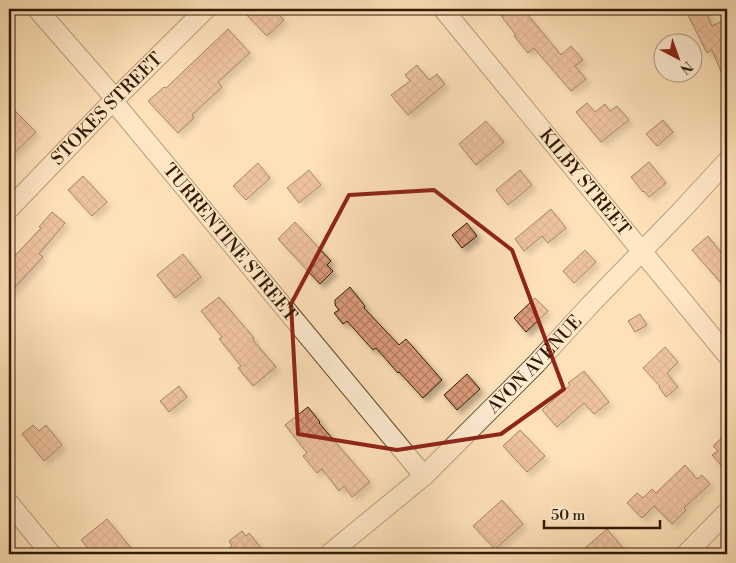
<svg xmlns="http://www.w3.org/2000/svg" width="736" height="563" viewBox="0 0 736 563" font-family="'Libre Bodoni',serif">
  <style>
    .building { fill: url(#building-cross-hatch); stroke: #301b02; filter: url(#shadow) }
    .lines { fill: none; stroke-linecap: round; stroke-linejoin: round }
    .minor-casing { stroke: #644c30; stroke-width: 21 }
    .minor { stroke: #ffecd2; stroke-width: 19 }
    .marked { fill: none; stroke: #8f2418; stroke-width: 4; stroke-linejoin: round }
    .labels { text-anchor: middle; dominant-baseline: central; stroke-width: 4; stroke-linejoin: round; paint-order: stroke }
    .street-label { font-size: 18px; fill: #301b02; stroke: #ffecd2 }
  </style>
  <defs>
    <pattern id="building-cross-hatch" width="8" height="8" patternUnits="userSpaceOnUse" patternTransform="scale(1.25)"><rect width="8" height="8" fill="#dc9b7b"/><path d="M0 0l8 8M0 8l8-8" fill="none" stroke="#b37e63"/></pattern>
    <filter id="shadow"><feDropShadow dx="4.5" dy="4.5" stdDeviation="2.5" flood-color="#0004"/></filter>
  </defs>
  <rect width="100%" height="100%" fill="#ffe1b9"/>
  <filter id="stains"><feTurbulence type="fractalNoise" baseFrequency=".004" numOctaves="4"/><feColorMatrix values="0 0 0 0 .2 0 0 0 0 .09 0 0 0 0 .02 0 0 0 .5 -.17"/></filter>
  <radialGradient id="worn" r=".72"><stop offset=".6" stop-color="#630" stop-opacity="0"/><stop offset="1" stop-color="#630" stop-opacity=".3"/></radialGradient>
  <path class="building" d="M241 9H274L284 20 267 36Z
    M496 9H523L561 55 571 46 583 60 575 66 586 79 571 91 534 48 528 53 514 36 516 35Z
    M685 9H705L712 26 722 21 727 31V86L712 50 707 53Z
    M228 29 250 53 218 82 222 87 192 115 194 118 178 133 148 101 164 87 166 88Z
    M417 65 429 80 437 74 445 84 408 115 391 95 410 81 405 75Z
    M587 103 595 112 605 104 610 111 617 106 629 120 601 142 576 112Z
    M9 105 36 132 9 158Z
    M663 120 673 132 657 146 646 134Z
    M486 121 504 142 476 165 459 144Z
    M649 162 666 183 649 197 644 191 643 192 631 177Z
    M258 163 270 178 246 200 233 186Z
    M309 170 321 185 299 203 287 188Z
    M520 170 532 185 508 205 496 190Z
    M83 176 107 202 92 216 68 190Z
    M551 209 566 228 548 243 542 236 524 251 515 239Z
    M52 212 65 223 39 254 43 257 9 294V262L41 228 39 227Z
    M295 222 331 261 327 265 333 271 320 284 278 239Z
    M467 223 477 236 462 248 452 235Z
    M708 236 727 260V290L692 250Z
    M585 250 596 262 574 283 563 271Z
    M183 254 201 277 175 298 157 275Z
    M350 287 365 306 364 308 399 345 406 339 442 380 423 398 399 372 398 373 376 348 373 350 347 321 343 324 334 313 339 310 335 305V300Z
    M219 297 254 338 253 340 276 367 253 386 238 368 241 366 219 339 222 337 201 311Z
    M535 298 548 311 526 332 514 318Z
    M640 314 647 325 635 332 628 321Z
    M665 347 678 362 667 373 678 387 666 397 659 387 660 386 643 368Z
    M584 371 609 402 594 414 584 403 557 427 542 410 570 385 568 383Z
    M467 374 480 389 457 410 444 395Z
    M179 386 187 397 169 412 160 401Z
    M308 407 320 422 319 423 370 482 352 497 344 486 339 491 322 469 317 473 303 456 307 453 285 425Z
    M33 425 39 431 46 425 62 445 44 461 22 434Z
    M520 430 545 456 527 472 503 446Z
    M727 433V472L712 455 718 451 713 446Z
    M685 465 697 479 702 475 710 484 684 508 686 510 672 524 654 506 642 518 627 503 637 493 643 498 652 489 656 493Z
    M502 500 523 524 495 549 473 526Z
    M107 519 136 554H93L81 540Z
    M607 529 623 548 616 554H578Z
    M242 531 246 536 249 533 266 554H221L232 546 229 541Z"/>
  <g class="lines">
    <defs>
      <g id="minor">
        <path id="s1" d="M37 9 113 96V101L424 476"/>
        <path id="s2" d="M443 9 727 355"/>
        <path id="s3" d="M9 209 113 101 206 9"/>
        <path d="M9 503 51 554"/>
        <path id="s4" d="M329 554 424 476 536 364 590 305 681 211 727 161"/>
        <path d="M686 554 727 512"/>
      </g>
    </defs>
    <use href="#minor" class="minor-casing"/>
    <use href="#minor" class="minor"/>
  </g>
  <path d="M0 0H736V563H0ZM434 190 512 250 564 389 501 434 397 450 298 434 291 304 349 195Z" fill="#ffe1b9" fill-opacity=".55" fill-rule="evenodd"/>
  <path class="marked" d="M434 190 512 250 564 389 501 434 397 450 298 434 291 304 349 195Z"/>
  <g class="labels">
    <g class="street-label">
      <text stroke="none"><textPath href="#s3" startOffset="140">STOKES STREET</textPath></text>
      <text stroke="none"><textPath href="#s2" startOffset="224">KILBY STREET</textPath></text>
      <text stroke="none"><textPath href="#s1" startOffset="304">TURRENTINE STREET</textPath></text>
      <text stroke="none"><textPath href="#s4" startOffset="280">AVON AVENUE</textPath></text>
    </g>
  </g>
  <rect width="736" height="563" fill="none" stroke="#ffe1b9" stroke-width="30"/>
  <rect x="10" y="10" width="716" height="543" fill="none" stroke="#301b02" stroke-width="2.5"/>
  <rect x="15" y="15" width="706" height="533" fill="none" stroke="#301b02"/>
  <g transform="translate(678 58) rotate(139)"><circle r="24" fill="#ffecd2" stroke="#ac987f"/>
  <path d="M0-4L9 19L0 12L-9 19Z" fill="#8f2418"/>
  <text y="-8" font-size="14" font-weight="bold" text-anchor="middle" fill="#301b02">N</text>
  </g>
  <path d="M544 520v8h116v-8" fill="none" stroke="#301b02" stroke-width="2.5"/>
  <text x="551" y="520" font-size="15" fill="#301b02" stroke="#ffecd2" stroke-width="4" paint-order="stroke">50 m</text>
  <rect width="100%" height="100%" filter="url(#stains)"/>
  <rect width="100%" height="100%" fill="url(#worn)"/>
</svg>
